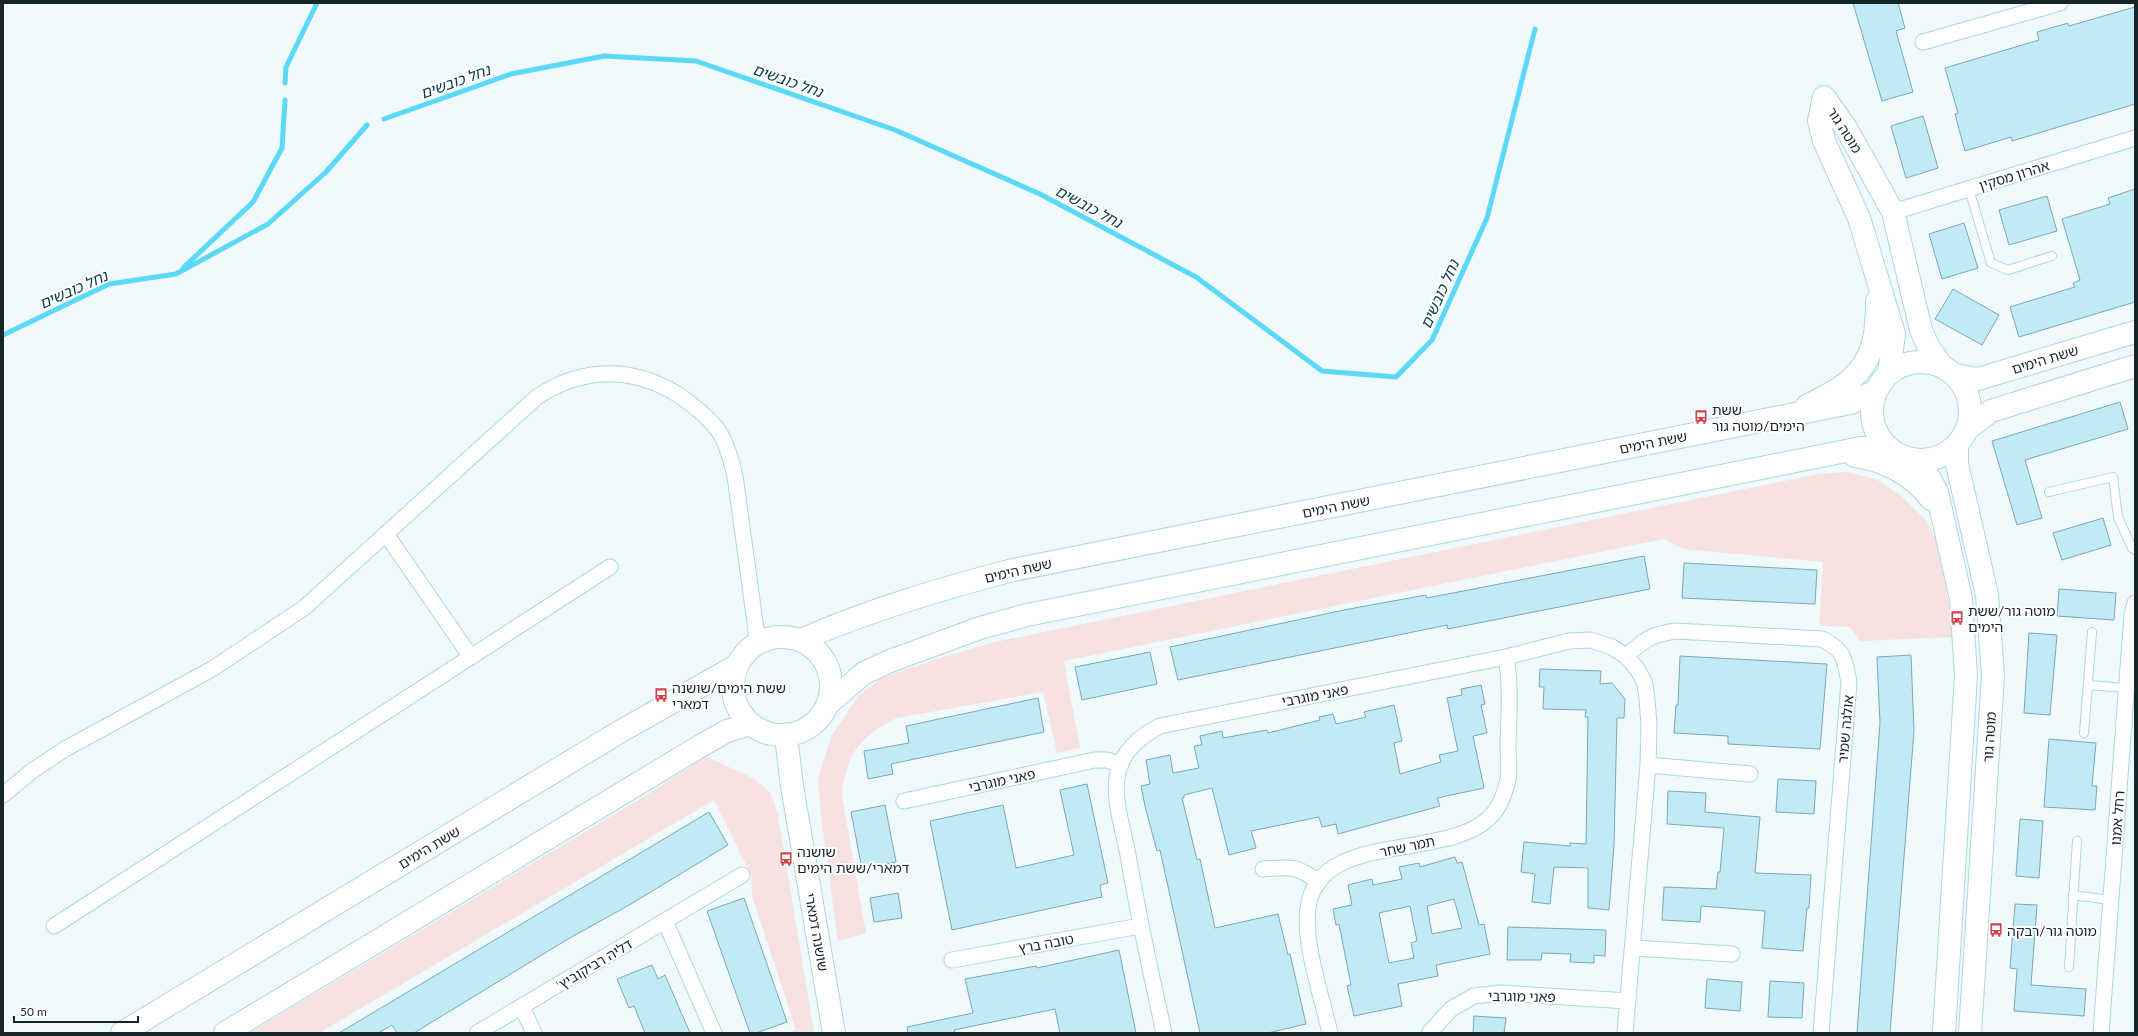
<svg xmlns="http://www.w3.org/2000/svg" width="2138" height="1036" viewBox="0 0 2138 1036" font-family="Lato,'Noto Sans Hebrew',sans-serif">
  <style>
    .green { fill: #f6e3e1 }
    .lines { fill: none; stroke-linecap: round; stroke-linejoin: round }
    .stream { stroke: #5cd8f9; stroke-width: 5 }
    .building { fill: #bfeaf6; stroke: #7da8b4; fill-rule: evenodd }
    .lane-casing { stroke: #abd7e4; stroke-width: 10 }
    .street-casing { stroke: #abd7e4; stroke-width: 17 }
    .secondary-casing { stroke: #abd7e4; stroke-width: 24 }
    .lane { stroke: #fff; stroke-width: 8 }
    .street { stroke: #fff; stroke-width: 15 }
    .secondary { stroke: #fff; stroke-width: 22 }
    .labels { text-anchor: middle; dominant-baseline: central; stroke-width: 4; stroke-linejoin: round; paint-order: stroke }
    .street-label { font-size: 14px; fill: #15262b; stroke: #fff }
    .poi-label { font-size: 14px; fill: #15262b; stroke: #fff; text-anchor: start }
    .water-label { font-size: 15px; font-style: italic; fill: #003b48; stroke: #fff }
  </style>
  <rect width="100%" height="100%" fill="#f0f9fb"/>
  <path class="green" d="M1847 472 1876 479 1900 495 1926 520 1939 546 1955 637 1860 641 1850 627 1819 626 1823 562 1684 549 1664 539 1064 661 1080 748 1057 753 1043 692 897 718C860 736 846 754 842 796L866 933 838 941 821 817 818 779 831 737 858 696 882 678 927 662 990 643 1818 474Z
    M706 756 754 779 770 792 778 815 814 1033H787L796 1030 752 896 751 875 714 800 319 1033H249L648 794Z"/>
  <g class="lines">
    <path class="stream" d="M285 83 286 67 317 3
      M384 119 511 74 604 56 696 61 895 130 1040 194 1196 277 1322 371 1396 377 1432 340 1487 218 1535 29
      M183 268 253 202 282 148 285 100
      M3 335 109 284 176 274 268 224 326 172 367 125"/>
  </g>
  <path class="building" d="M1853 3H1898L1905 28 1896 31 1913 92 1882 101Z
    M2135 7V104L2012 141 2011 137 1965 151 1955 114 1958 113 1945 68 2039 40 2037 32 2068 23 2069 26Z
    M1923 116 1938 168 1906 178 1891 126Z
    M2135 189V302L2019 337 2010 307 2075 287 2073 283 2080 280 2062 219 2110 204 2108 198Z
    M2047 196 2057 231 2009 245 1999 210Z
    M1964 223 1978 268 1942 279 1929 234Z
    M1953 289 1999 315 1982 345 1935 319Z
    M2120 402 2128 429 2025 460 2042 518 2017 525 1992 441Z
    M2103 518 2111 545 2062 560 2053 533Z
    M1644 556 1650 589 1448 629 1447 625 1178 680 1170 647 1349 609 1426 595 1427 598Z
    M1684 563 1817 570 1815 604 1682 598Z
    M2059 589 2116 593 2114 620 2057 616Z
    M2029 633 2057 635 2050 715 2024 713Z
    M1150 652 1157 684 1082 700 1075 667Z
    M1911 655 1914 731 1890 1033H1857L1880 723 1877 657Z
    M1680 656 1827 664 1820 749 1728 744V736L1674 733 1676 705H1678Z
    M1540 669 1601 671 1600 684 1612 683 1625 699 1624 718H1617L1614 845 1609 910 1588 908V868L1554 867 1550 904 1532 902 1535 874 1521 872 1524 842 1570 846V843L1586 844 1588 717H1585L1586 710 1543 709 1544 687H1539Z
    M1481 685 1485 704 1481 705 1487 733 1473 736 1484 788 1437 798 1440 806 1338 834 1336 824 1322 827 1319 817 1251 831 1256 848 1229 855 1212 788 1184 795V798H1182L1197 860 1200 859 1215 928 1278 914 1288 955 1290 954 1306 1024 1268 1033H1200L1160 850 1157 851 1145 806 1141 786 1150 784 1146 760 1170 755 1173 773 1199 768 1194 746 1202 745 1200 736 1222 731 1223 738 1267 730 1268 733 1320 720 1319 717 1333 714 1336 724 1366 717 1364 712 1394 705 1402 741 1394 743 1400 774 1441 762 1439 755 1458 751 1447 698 1462 695 1461 689Z
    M1038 698 1044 732 891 764 893 774 868 779 864 751 909 743 906 726Z
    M2049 739 2096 743 2092 786H2097L2095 810 2044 807Z
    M1778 779 1816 781 1814 814 1776 812Z
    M1087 784 1108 883 1100 885 1102 897 952 930 930 821 1003 805 1016 868 1074 855 1060 790Z
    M1668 791 1706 793 1705 812 1760 817 1755 873 1811 875 1809 908H1807L1803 951 1762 948 1765 911 1701 906 1700 922 1662 920 1664 887 1716 889 1718 872H1720L1724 828 1667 824Z
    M885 805 896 862 862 869 851 812Z
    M709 812 728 845 631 904 568 939 414 1033H397L392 1025 378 1033H339Z
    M2020 819 2043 821 2039 878 2016 876Z
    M1455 857 1457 863 1462 862 1479 925 1484 924 1490 954 1436 965 1438 976 1398 984 1402 1006 1354 1016 1347 986 1351 985 1339 924 1336 925 1333 909 1352 905 1348 885 1372 879 1373 885 1402 879 1399 867 1419 863 1420 867ZM1454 899 1462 928 1432 934 1427 906ZM1410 906 1417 941 1411 943 1414 958 1389 963 1379 913Z
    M898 893 902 918 874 922 870 898Z
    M744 898 787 1022 756 1033H750L707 911Z
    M2015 904 2037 905 2031 985 2086 989 2084 1016 2014 1011 2017 969 2010 968Z
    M1508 927 1606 930 1605 956 1594 955V963L1570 962 1571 954 1542 953 1541 960H1507Z
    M1119 950 1136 1033H1060L1055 1009 954 1030 955 1033H908L907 1027 973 1013 965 979 1036 966 1037 968Z
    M652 965 658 979 665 975 690 1033H645L634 1006 629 1008 617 979Z
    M1707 979 1742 982 1740 1011 1705 1008Z
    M1770 981 1804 983 1802 1018 1768 1017Z
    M1474 1016 1506 1018 1504 1033H1473Z"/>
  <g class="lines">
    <defs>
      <path id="lane" d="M1969 189 1991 263 2008 270 2052 256
        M2049 492 2113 477 2118 517 2132 548 2135 550
        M2088 685 2126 688
        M2084 733 2092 632
        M2073 895 2110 900
        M2069 967 2077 841"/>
      <path id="street" d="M1923 42 2060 3
        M1893 212 2135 138
        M386 534 471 657
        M1626 656C1644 640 1652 634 1676 631L1822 639C1845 651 1844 657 1849 682L1821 1033
        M1648 765 1750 774
        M3 795 32 771 65 749 212 669 304 608 537 397C582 367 631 366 677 394 692 404 707 416 718 430 727 444 731 460 735 476L758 644
        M904 801 1095 760H1107L1121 765
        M1263 869C1291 867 1296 865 1319 882
        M665 921 714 1033
        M54 926 610 567
        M1633 948 1732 954
        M952 960 1140 926
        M522 1007 534 1033
        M477 1033 742 875
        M1164 1033C1151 974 1138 915 1128 855 1123 827 1110 793 1120 765 1128 746 1143 735 1160 726L1506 657 1569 641 1590 640 1612 647 1626 656 1638 670 1645 684 1647 699 1649 725 1648 765 1625 1033
        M1330 1033C1322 998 1303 942 1308 908 1318 829 1448 862 1491 816 1500 807 1505 792 1508 780 1510 769 1508 756 1508 744 1509 715 1511 686 1506 657
        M1429 1033 1451 1009 1474 996 1500 993 1628 1001
        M2101 1033 2132 614 2135 603"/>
      <path id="secondary" d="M1824 97 1846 128 1893 212 1921 330 1929 348 1942 366
        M1824 97 1819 121 1824 141 1859 218 1894 334 1889 373
        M1872 411a49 49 0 1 1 98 0a49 49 0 1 1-98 0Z
        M1955 375 1978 379 2135 332
        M1807 406C1821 398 1838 391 1850 380 1875 359 1877 331 1877 301
        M1966 430 1991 411 2135 366
        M1957 444V464L1987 595 1993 675 1970 1033
        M1855 456C1885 460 1913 475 1931 499
        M1912 459 1925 470 1937 492 1961 599 1966 675 1944 1033
        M733 686a49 49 0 1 1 98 0a49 49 0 1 1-98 0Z
        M801 640C869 610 940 589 1013 570L1850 403 1876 391
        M828 704 864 673 890 661 980 628 1027 615 1861 448 1890 449
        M786 736 792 786 834 1033
        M122 1033 621 731 738 665
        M225 1033 697 748 727 731 750 724"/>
    </defs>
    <use href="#lane" class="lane-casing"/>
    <use href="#street" class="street-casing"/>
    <use href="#secondary" class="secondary-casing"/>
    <use href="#lane" class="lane"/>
    <use href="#street" class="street"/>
    <use href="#secondary" class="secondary"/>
  </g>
  <defs>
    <symbol id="bus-bare" viewBox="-9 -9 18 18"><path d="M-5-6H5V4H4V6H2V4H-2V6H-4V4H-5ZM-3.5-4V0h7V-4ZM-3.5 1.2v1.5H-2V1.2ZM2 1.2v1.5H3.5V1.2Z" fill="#d24249" stroke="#fff" stroke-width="2.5" paint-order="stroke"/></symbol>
  </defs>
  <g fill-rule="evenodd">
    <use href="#bus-bare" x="1691" y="407" width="20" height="20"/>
    <use href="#bus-bare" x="1947" y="608" width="20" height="20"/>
    <use href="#bus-bare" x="651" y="685" width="20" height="20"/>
    <use href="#bus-bare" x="776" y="849" width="20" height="20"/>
    <use href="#bus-bare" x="1986" y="920" width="20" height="20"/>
  </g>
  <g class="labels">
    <g class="street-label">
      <text transform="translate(1845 130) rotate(57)">מוטה גור</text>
      <text transform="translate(2014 175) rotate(-17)">אהרון מסקין</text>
      <text transform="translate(2045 359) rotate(-17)">ששת הימים</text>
      <text transform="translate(1653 442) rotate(-11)">ששת הימים</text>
      <text transform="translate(1336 506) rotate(-11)">ששת הימים</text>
      <text transform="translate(1018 570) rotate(-13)">ששת הימים</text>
      <text transform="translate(1315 695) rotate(-11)">פאני מוגרבי</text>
      <text transform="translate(1845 729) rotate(-85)">אולגה שמיר</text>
      <text transform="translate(1989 737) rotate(-86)">מוטה גור</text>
      <text transform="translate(1002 780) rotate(-12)">פאני מוגרבי</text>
      <text transform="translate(2117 818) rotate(-86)">רחל אמנו</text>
      <text transform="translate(1407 846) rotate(-12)">תמר שחר</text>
      <text transform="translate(429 847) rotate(-31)">ששת הימים</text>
      <text transform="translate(817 932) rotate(80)">שושנה דמארי</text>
      <text transform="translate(1046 943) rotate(-10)">טובה ברץ</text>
      <text transform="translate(594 964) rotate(-31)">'דליה רביקוביץ</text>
      <text transform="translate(1522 996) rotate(1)">פאני מוגרבי</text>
    </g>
    <g class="poi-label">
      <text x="1712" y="409">ששת<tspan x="1712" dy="16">הימים/מוטה גור</tspan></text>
      <text x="1968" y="610">מוטה גור/ששת<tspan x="1968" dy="16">הימים</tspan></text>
      <text x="672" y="687">ששת הימים/שושנה<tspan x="672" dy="16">דמארי</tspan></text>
      <text x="797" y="851">שושנה<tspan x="797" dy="16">דמארי/ששת הימים</tspan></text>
      <text x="2007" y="930">מוטה גור/רבקה</text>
    </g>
    <g class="water-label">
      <text transform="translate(788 80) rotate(19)">נחל כובשים</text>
      <text transform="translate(455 81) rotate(-20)">נחל כובשים</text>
      <text transform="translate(1089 206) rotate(28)">נחל כובשים</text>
      <text transform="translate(73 289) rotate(-24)">נחל כובשים</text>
      <text transform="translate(1439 294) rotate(-66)">נחל כובשים</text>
    </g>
  </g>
  <rect width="2138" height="1036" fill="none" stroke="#15262b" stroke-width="8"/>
  <path d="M14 1016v6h124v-6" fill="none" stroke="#15262b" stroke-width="2"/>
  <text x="20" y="1016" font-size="12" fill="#15262b" stroke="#ffffff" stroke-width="3" paint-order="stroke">50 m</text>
</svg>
